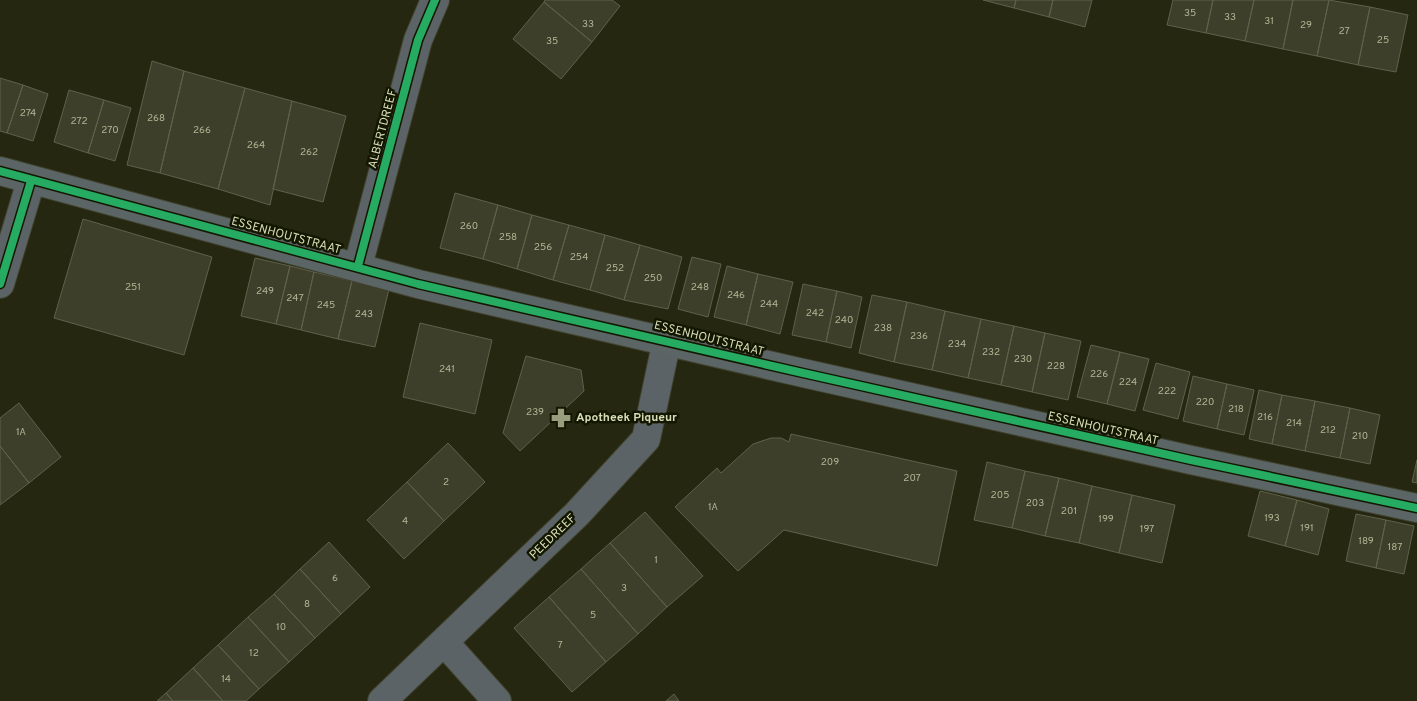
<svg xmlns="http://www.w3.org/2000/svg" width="1417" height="701" viewBox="0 0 1417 701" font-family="Overpass,sans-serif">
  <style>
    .building { fill: #3d3f2a; stroke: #5f624a }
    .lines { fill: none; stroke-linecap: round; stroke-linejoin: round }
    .street-casing { stroke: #40422d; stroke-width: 30 }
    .secondary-casing { stroke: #40422d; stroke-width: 30 }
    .street { stroke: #5b6366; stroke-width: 28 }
    .secondary { stroke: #5b6565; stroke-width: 28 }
    .cycleway-casing { stroke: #141700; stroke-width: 11 }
    .cycleway { stroke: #26ab63; stroke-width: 8 }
    .labels { text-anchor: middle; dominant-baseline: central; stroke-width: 5; stroke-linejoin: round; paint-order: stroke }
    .number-label { font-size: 10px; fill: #b0b694 }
    .street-label { font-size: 12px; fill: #d6ddb8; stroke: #141700 }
    .poi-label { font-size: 12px; font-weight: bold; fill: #d6ddb8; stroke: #141700; text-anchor: start }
  </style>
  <rect width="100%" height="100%" fill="#252711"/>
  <path class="building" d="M545 0H612L620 6 592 42 544 2Z
    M983 0H1016L1014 8Z
    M1016 0H1053L1049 17 1014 8Z
    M1053 0H1092L1085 27 1049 17Z
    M1173 0H1213L1206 33 1167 25Z
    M1213 0H1254L1245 41 1206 33Z
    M1254 0H1293L1283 49 1245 41Z
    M1293 0H1329L1317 56 1283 49Z
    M1329 0 1370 7 1358 65 1317 56Z
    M544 2 592 42 561 79 513 39Z
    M1370 7 1408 15 1396 72 1358 65Z
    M152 61 184 71 160 173 127 165Z
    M184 71 245 88 218 189 160 173Z
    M0 78 23 85 7 133 0 131Z
    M23 85 48 94 33 141 7 133Z
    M245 88 292 101 270 205 218 189Z
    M69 90 104 100 88 153 54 142Z
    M104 100 131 108 115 161 88 153Z
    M292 101 346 116 323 202 273 189Z
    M455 193 498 205 483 259 440 248Z
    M498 205 532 215 517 269 483 259Z
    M532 215 569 225 553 280 517 269Z
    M83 219 212 257 184 355 54 318Z
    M569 225 605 235 590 290 553 280Z
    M605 235 640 245 624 300 590 290Z
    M640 245 682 257 668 309 624 300Z
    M692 257 721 264 708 317 678 309Z
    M255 258 290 266 276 324 241 316Z
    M290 266 314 272 301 330 276 324Z
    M727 266 758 274 746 325 714 317Z
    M314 272 352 281 338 339 301 330Z
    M758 274 793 282 780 334 746 325Z
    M352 281 389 289 375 347 338 339Z
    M803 284 837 291 826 342 792 335Z
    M837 291 862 297 851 348 826 342Z
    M872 295 907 302 894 362 859 353Z
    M907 302 945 311 932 370 894 362Z
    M945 311 981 319 968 378 932 370Z
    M981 319 1014 326 1001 385 968 378Z
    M420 323 492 340 475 414 403 397Z
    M1014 326 1045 333 1032 392 1001 385Z
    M1045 333 1081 341 1068 400 1032 392Z
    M1091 345 1120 352 1107 404 1077 397Z
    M1120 352 1149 359 1135 411 1107 404Z
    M526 356 581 370 584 391 520 451 503 433Z
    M1156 363 1190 372 1178 419 1143 410Z
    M1193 376 1227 384 1217 429 1183 421Z
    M1227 384 1254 390 1244 435 1217 429Z
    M1259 390 1282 395 1272 444 1249 439Z
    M1282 395 1315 401 1305 451 1272 444Z
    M1315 401 1350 408 1340 458 1305 451Z
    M19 403 61 457 29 483 0 446V418Z
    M1350 408 1380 415 1370 464 1340 458Z
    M791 434 957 471 937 566 784 530 738 571 675 507 717 468 721 473 753 444 771 438H781L789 442Z
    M448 443 485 482 444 521 407 482Z
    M0 446 29 483 0 505Z
    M1417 460V483L1412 482Z
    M987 462 1025 471 1012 528 974 520Z
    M1025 471 1059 478 1045 536 1012 528Z
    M1059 478 1092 486 1079 543 1045 536Z
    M407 482 444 521 404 559 367 520Z
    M1092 486 1132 495 1119 553 1079 543Z
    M1260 491 1297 500 1285 546 1248 536Z
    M1132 495 1175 505 1162 563 1119 553Z
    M1297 500 1329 509 1318 555 1285 546Z
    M645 512 703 576 667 607 610 543Z
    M1356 514 1386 520 1376 568 1346 561Z
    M1386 520 1414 526 1404 574 1376 568Z
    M329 542 370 587 341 614 300 569Z
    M610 543 667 607 638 634 581 569Z
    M300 569 341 614 315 638 274 594Z
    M581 569 638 634 606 662 549 597Z
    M274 594 315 638 289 662 248 617Z
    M549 597 606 662 572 692 514 628Z
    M248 617 289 662 259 689 218 645Z
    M218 645 259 689 246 701H223L193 668Z
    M193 668 223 701H173L166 693Z
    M166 693 173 701H157Z
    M674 694 679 701H666Z"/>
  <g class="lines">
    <defs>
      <path id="street" d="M358 266 418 40 435 0
        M0 284 31 181
        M444 642 497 701
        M382 701 577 514 646 439 667 340"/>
      <path id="secondary" d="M0 171 418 284 803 373 1191 460 1417 508"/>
    </defs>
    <use href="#street" class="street-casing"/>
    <use href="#secondary" class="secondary-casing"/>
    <use href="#street" class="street"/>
    <use href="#secondary" class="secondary"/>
    <defs>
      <path id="cycleway" d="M0 171 418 284 803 373 1191 460 1417 508
        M358 266 418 40 435 0
        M0 284 31 181"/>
    </defs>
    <use href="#cycleway" class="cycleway-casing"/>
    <use href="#cycleway" class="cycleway"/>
  </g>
  <defs>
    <symbol id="pharmacy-bare" viewBox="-9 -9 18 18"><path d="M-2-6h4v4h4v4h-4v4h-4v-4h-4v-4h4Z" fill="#989d7e" stroke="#141700" stroke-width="2.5" paint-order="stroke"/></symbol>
  </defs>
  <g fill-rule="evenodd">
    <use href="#pharmacy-bare" x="547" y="404" width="28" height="28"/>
  </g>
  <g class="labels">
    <g class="number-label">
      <text x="1190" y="13">35</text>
      <text x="1230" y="17">33</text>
      <text x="1269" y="21">31</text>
      <text x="588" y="24">33</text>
      <text x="1306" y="25">29</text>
      <text x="1344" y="31">27</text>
      <text x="1383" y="40">25</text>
      <text x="552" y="41">35</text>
      <text x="28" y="113">274</text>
      <text x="156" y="118">268</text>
      <text x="79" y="121">272</text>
      <text x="110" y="130">270</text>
      <text x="202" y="130">266</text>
      <text x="256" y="145">264</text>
      <text x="309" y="152">262</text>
      <text x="469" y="226">260</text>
      <text x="508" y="237">258</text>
      <text x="543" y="247">256</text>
      <text x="579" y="257">254</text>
      <text x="615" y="268">252</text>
      <text x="653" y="278">250</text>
      <text x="133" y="287">251</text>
      <text x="700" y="287">248</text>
      <text x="265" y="291">249</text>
      <text x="736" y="295">246</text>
      <text x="295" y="298">247</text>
      <text x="769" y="304">244</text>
      <text x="326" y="305">245</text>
      <text x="815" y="313">242</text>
      <text x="364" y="314">243</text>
      <text x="844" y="320">240</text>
      <text x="883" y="328">238</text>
      <text x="919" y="336">236</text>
      <text x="957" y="344">234</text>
      <text x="991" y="352">232</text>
      <text x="1023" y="359">230</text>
      <text x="1056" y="366">228</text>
      <text x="447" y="369">241</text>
      <text x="1099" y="374">226</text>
      <text x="1128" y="382">224</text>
      <text x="1167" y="391">222</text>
      <text x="1205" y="402">220</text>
      <text x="1236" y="409">218</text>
      <text x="535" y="412">239</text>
      <text x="1265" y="417">216</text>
      <text x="1294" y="423">214</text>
      <text x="1328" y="430">212</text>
      <text x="21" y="432">1A</text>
      <text x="1360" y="436">210</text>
      <text x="830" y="462">209</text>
      <text x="912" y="478">207</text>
      <text x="446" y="482">2</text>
      <text x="1000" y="495">205</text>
      <text x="1035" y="503">203</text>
      <text x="713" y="507">1A</text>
      <text x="1069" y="511">201</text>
      <text x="1272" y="518">193</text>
      <text x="1106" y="519">199</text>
      <text x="405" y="521">4</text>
      <text x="1307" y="528">191</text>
      <text x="1147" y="529">197</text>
      <text x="1366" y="541">189</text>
      <text x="1395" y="547">187</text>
      <text x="656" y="560">1</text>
      <text x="335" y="578">6</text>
      <text x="624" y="588">3</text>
      <text x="307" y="604">8</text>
      <text x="593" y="615">5</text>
      <text x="281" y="627">10</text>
      <text x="560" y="645">7</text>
      <text x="254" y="653">12</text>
      <text x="226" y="679">14</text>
    </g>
    <g class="street-label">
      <text transform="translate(383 129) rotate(-75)">ALBERTDREEF</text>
      <text transform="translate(286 236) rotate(15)">ESSENHOUTSTRAAT</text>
      <text transform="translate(709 339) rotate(14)">ESSENHOUTSTRAAT</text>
      <text transform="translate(1103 429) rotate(13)">ESSENHOUTSTRAAT</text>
      <text transform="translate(553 537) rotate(-44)">PEEDREEF</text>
    </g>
    <g class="poi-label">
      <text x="576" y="418">Apotheek Piqueur</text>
    </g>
  </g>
</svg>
